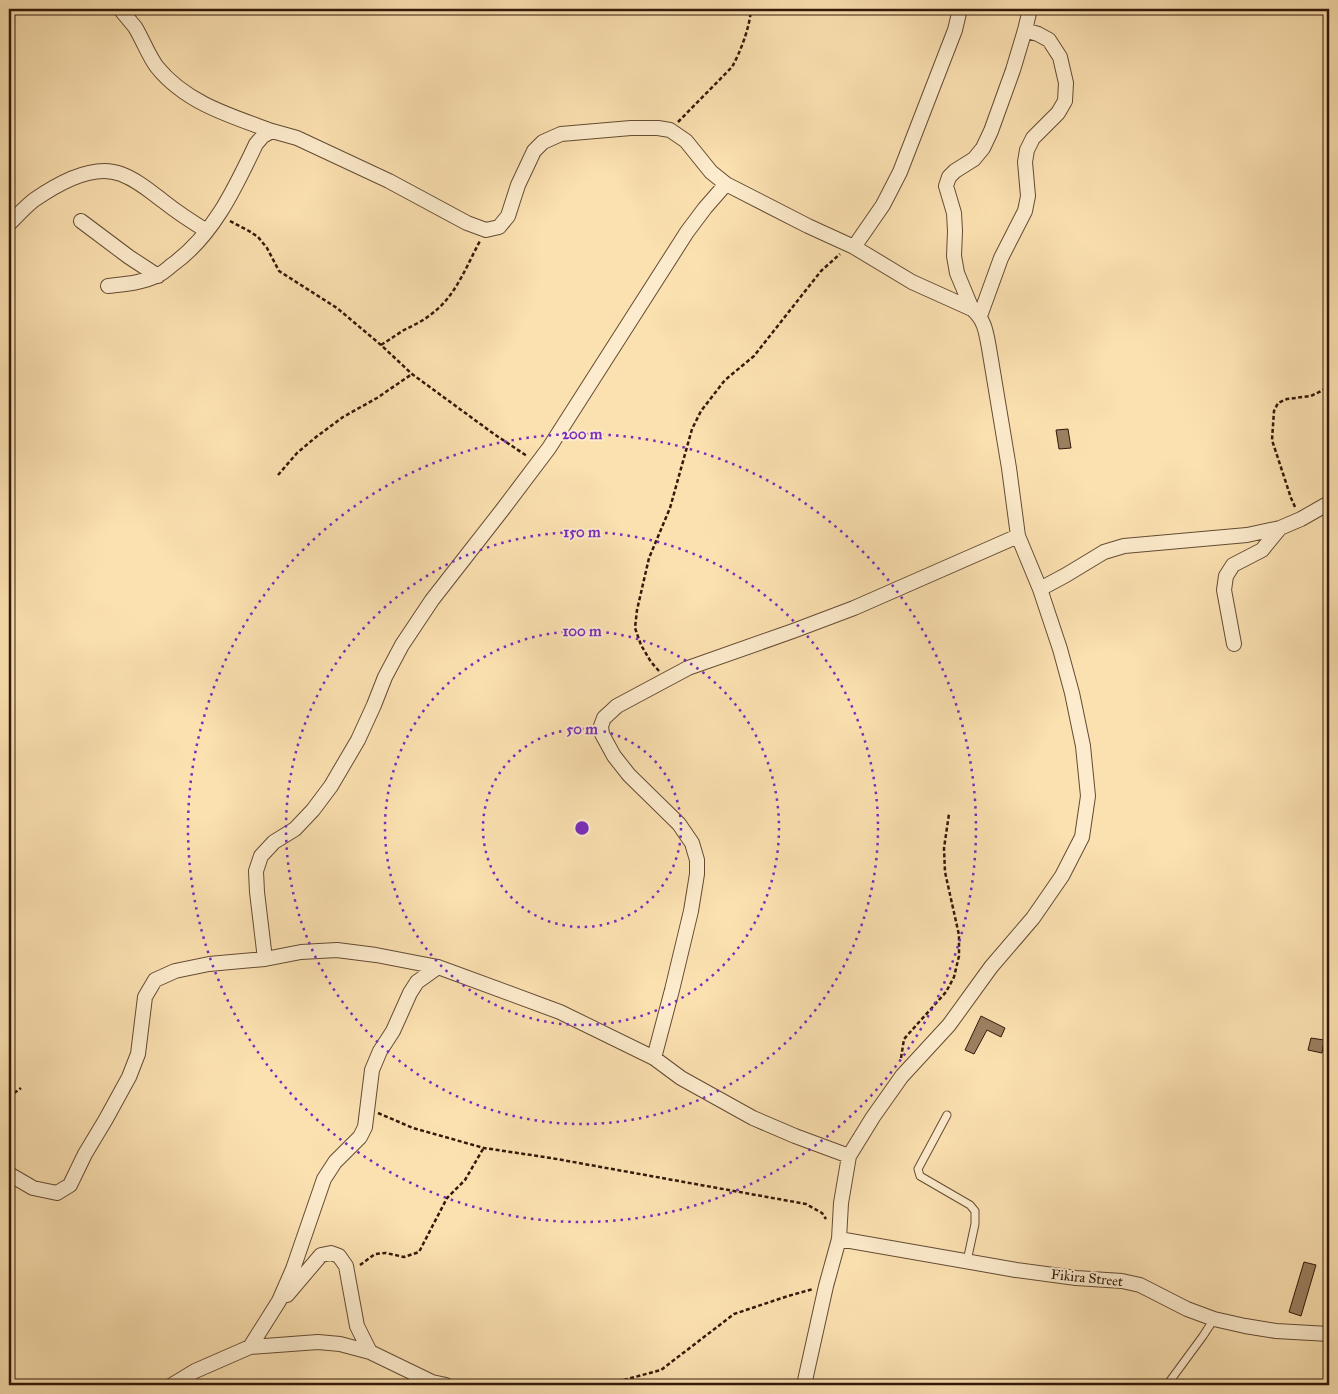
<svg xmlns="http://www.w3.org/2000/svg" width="1338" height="1394" viewBox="0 0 1338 1394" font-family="'IM FELL Great Primer',serif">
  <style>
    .building { fill: #9b8060; stroke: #321909 }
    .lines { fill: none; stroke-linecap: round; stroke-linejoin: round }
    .service-casing { stroke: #644b33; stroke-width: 9 }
    .minor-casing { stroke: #644b33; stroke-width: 16 }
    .path { stroke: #321909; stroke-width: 2.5; stroke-dasharray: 4 2.5; stroke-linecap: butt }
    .service { stroke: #fcebcc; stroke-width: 7 }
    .minor { stroke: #fcebcc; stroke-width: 14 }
    .ring { fill: none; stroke: #7b2cbf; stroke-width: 2.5; stroke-dasharray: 2.5 5 }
    .labels { text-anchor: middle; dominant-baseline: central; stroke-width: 4; stroke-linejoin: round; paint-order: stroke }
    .street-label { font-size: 14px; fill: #321909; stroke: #fcebcc }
    .centre { fill: #7b2cbf; stroke: #fcebcc; stroke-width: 2.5 }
    .ring-label { font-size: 15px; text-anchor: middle; font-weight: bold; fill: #7b2cbf; stroke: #fcebcc; stroke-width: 4; stroke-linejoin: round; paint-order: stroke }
  </style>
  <rect width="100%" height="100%" fill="#fbe0b0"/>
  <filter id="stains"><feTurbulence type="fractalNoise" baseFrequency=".004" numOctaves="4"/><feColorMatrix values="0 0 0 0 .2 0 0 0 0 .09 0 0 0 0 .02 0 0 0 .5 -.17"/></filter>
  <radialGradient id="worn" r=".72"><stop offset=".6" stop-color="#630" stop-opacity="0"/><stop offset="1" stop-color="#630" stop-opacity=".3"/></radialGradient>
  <path class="building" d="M1068 429 1071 448 1059 449 1056 430Z
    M981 1016 1005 1028 1001 1037 987 1030 974 1054 965 1050Z
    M1311 1038 1324 1040 1322 1053 1308 1050Z
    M1304 1262 1316 1265 1301 1316 1289 1312Z"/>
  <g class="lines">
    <defs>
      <path id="service" d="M947 1115 918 1169 920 1176 970 1205 975 1211V1224L967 1261
        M1167 1385 1203 1336 1214 1319"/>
      <path id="minor" d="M120 9C125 15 130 21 135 27 143 40 148 55 157 67 186 103 231 116 272 131
        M81 221 129 257 158 276
        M9 224C17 216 25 207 34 200 57 184 93 163 121 174 137 180 150 191 163 201 177 212 192 222 207 231
        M854 247 883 205 900 172 955 30 960 9
        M108 286C125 284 141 283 156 276 162 274 167 269 172 265 213 236 235 188 256 144L263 136 272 131 297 138 389 181 467 223 486 230 499 227 508 216 518 185 534 151 543 142 561 134 631 128H658L670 130 686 141 711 172 726 184 808 226 854 247 912 282 972 309C985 320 986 332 989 348L1009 468 1018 536 1040 589 1060 649 1072 693 1083 746 1088 796 1082 837 1062 876 1033 918 991 967 949 1025 902 1076 873 1117 849 1156 841 1203 839 1239 826 1286 804 1385
        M972 309 957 273 954 256 955 231 954 213 946 186 949 177 955 171 974 159 983 148 991 131 1013 70 1025 30 1030 9
        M980 316 1001 258 1025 211 1028 196 1025 162 1027 150 1033 138 1058 113 1065 101 1066 83 1060 57 1049 40 1038 34 1025 30
        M1040 589 1066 575 1104 552 1124 546 1247 535 1280 528 1301 519 1329 503
        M1234 644 1224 590 1226 576 1233 565 1262 550 1280 528
        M265 959 257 892 256 871 261 856 274 842 295 829 313 810 331 786 358 740 374 705 385 677 402 645 432 600 503 509 549 448 687 232 705 208 726 184
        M654 1058 672 990 691 911 697 874V860L692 843 679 824 629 775 614 756 602 734 601 726 604 718 617 706 688 668 793 631 854 608 1018 536
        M9 1174 33 1188 57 1193 70 1185 85 1154 106 1119 129 1077 138 1054 145 997 155 980 175 971 209 964 265 959 301 952 337 950 376 955 438 967 560 1012 654 1058 681 1078 753 1118 795 1136 849 1156
        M839 1239 1016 1270 1076 1278 1122 1281 1140 1285 1187 1309 1214 1319 1245 1326 1276 1331 1329 1334
        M287 1295 321 1255 331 1253 339 1256 346 1266 357 1326 370 1352
        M250 1347 279 1301 293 1269 324 1179 335 1162 360 1137 365 1127 372 1070 380 1051 393 1031 410 993 417 982 438 967
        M172 1385 195 1371 250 1347 318 1342 340 1344 370 1352 432 1382 446 1385"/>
    </defs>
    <use href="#service" class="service-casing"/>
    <use href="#minor" class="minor-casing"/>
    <path class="path" d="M678 122 732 67C741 51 750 26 751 9
      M230 221 249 231 258 237 267 248 279 271 337 308 381 345 412 374 494 434 527 456
      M381 345C389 340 396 335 404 330 414 325 425 320 434 312 456 295 467 265 480 241
      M278 475 297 453 316 437 343 417 377 398 412 374
      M1295 507 1291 498 1272 440 1274 411 1278 403 1287 399 1311 396 1327 388 1329 384
      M659 671 651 662 641 645 635 628 637 610 649 558 670 508 692 429 701 411 725 380 754 356 821 271 840 254
      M901 1058 904 1039 946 992 954 977 959 956V935L945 872 944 848 949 814
      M9 1097 21 1088
      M378 1113 413 1128 484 1148 551 1158 806 1204 822 1213 826 1219
      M360 1265 375 1254 386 1253 404 1257 419 1252 447 1198 465 1180 483 1149
      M536 1385H544
      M605 1385 661 1370 734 1314 788 1296 813 1289"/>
    <use href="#service" class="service"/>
    <use href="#minor" class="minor"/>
  </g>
  <g class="ring">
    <circle cx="582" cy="828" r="99"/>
    <circle cx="582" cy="828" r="197"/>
    <circle cx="582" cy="828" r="296"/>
    <circle cx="582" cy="828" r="394"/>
  </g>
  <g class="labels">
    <g class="street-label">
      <text transform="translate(1087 1278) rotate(6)">Fikira Street</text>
    </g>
  </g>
  <circle cx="582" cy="828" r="8" class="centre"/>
  <g class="ring-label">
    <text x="582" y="439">200 m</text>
    <text x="582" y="537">150 m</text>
    <text x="582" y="636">100 m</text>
    <text x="582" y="734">50 m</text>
  </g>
  <rect width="1338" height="1394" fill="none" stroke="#fbe0b0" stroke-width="30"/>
  <rect x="10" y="10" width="1318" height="1374" fill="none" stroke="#321909" stroke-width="2.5"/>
  <rect x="15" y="15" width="1308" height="1364" fill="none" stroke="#321909"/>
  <rect width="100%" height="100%" filter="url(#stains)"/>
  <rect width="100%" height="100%" fill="url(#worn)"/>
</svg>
